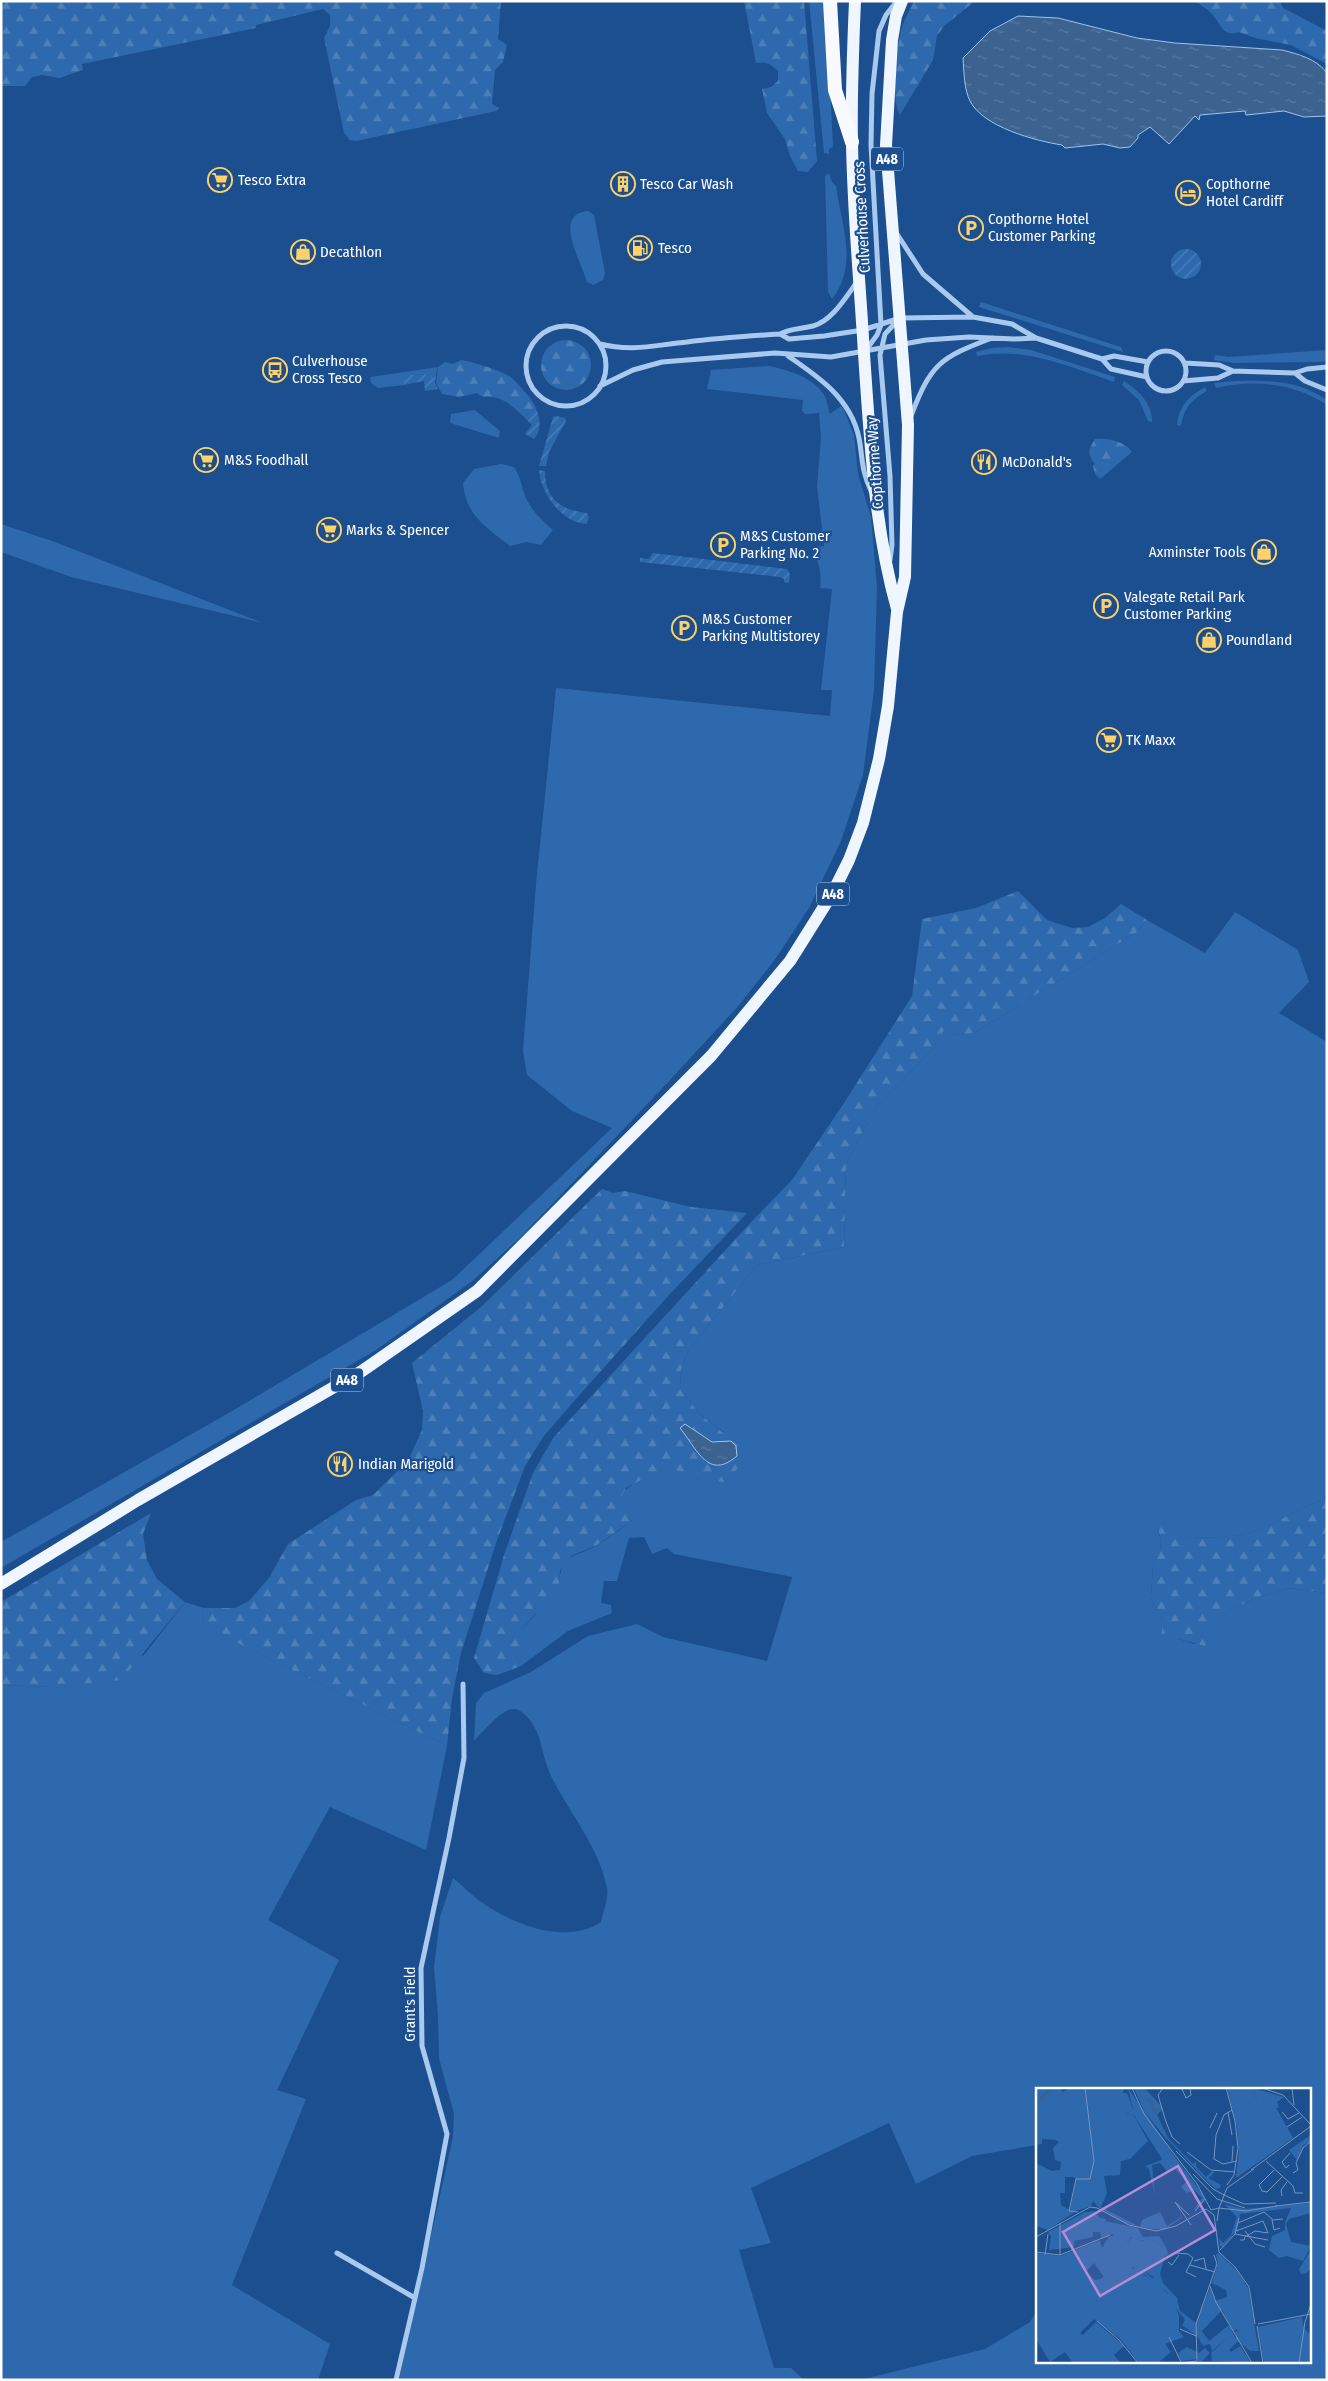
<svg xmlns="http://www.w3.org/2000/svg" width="1328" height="2381" viewBox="0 0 1328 2381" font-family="'Fira Sans Condensed',sans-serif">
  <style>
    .grass { fill: #2e69ad }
    .forest { fill: url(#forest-firs); fill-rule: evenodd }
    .garden { fill: url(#garden-furrows) }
    .water { fill: url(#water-ripples); stroke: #9cc4f0 }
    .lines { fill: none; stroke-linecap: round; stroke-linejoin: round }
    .minor { stroke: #a9c9ee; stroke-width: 5 }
    .primary { stroke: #f0f6ff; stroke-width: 12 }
    .trunk { stroke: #f8faff; stroke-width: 14 }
    .labels { text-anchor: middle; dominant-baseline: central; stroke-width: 4.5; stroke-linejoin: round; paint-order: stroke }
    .shield { fill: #1b4f8f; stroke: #bbcadd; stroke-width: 1 }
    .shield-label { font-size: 14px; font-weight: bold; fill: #fff }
    .poi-label { font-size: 15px; fill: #fff; stroke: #1b4f8f; text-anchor: start }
    .street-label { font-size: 15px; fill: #fff; stroke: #1b4f8f }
    .inset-river { fill: none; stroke: #3c6290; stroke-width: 2.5 }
    .inset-road { fill: none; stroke: #7695bc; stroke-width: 1 }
    .view { fill: #b68bdc; fill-opacity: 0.15; stroke: #b68bdc; stroke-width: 2.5 }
    .inset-edge { fill: none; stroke: #fff; stroke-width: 2.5 }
  </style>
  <defs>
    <pattern id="forest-firs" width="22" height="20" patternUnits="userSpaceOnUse" patternTransform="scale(1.25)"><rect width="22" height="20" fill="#2e69ad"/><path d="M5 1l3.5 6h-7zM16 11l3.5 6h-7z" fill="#4d80b9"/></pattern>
    <pattern id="garden-furrows" width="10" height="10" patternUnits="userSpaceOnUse" patternTransform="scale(1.25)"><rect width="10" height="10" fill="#2e69ad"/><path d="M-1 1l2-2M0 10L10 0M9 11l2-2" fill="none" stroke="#4d80b9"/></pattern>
    <pattern id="water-ripples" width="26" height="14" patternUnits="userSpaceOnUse" patternTransform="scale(1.25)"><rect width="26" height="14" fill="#3c6290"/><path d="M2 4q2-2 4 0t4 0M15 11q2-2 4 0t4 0" fill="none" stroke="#597aa1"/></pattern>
  </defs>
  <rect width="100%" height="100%" fill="#1b4f8f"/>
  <path class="grass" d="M809 1H826L833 147 829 149V154L824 153Z
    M829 173 832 182 836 186C841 224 859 265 832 299L828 292 825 176Z
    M588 211 594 215 605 273 603 280 593 285 587 282C581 261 552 214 588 211Z
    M981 302 1121 347 1123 352 979 307Z
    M1008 347 1031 350 1115 377 1114 382C1070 367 1024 346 977 356L976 352 992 348Z
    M1327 350V361L1318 362 1234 363 1214 360 1215 355 1228 357Z
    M769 366C787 370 810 376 822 392 827 397 828 408 830 414L841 406 843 408 854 435 858 474 871 517 877 587 874 690 863 775 841 841 809 908 776 958 740 1004 671 1079 520 1238 471 1282 376 1350 1 1568V1542L227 1414 452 1280 612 1128 572 1111 527 1075 523 1051 536 884 556 688 830 716 832 690H821L832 589 820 588C822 572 819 562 811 548L824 546 817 486 821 437 819 413 805 414 802 411 803 400 707 389 711 370Z
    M438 367 436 374 404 375V385L378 388 371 383 370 377Z
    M1124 381C1138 390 1153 404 1152 422L1148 421 1139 400 1122 385Z
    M1236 381C1269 380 1298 380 1327 400V405C1295 383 1253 379 1216 388L1214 383Z
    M1205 387 1207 391C1191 400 1184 408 1181 426L1177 425C1179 406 1189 396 1205 387Z
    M475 410 500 431 499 438 450 423 451 414Z
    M501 464 514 467C520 476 521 483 524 493 529 508 541 520 553 530L541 545 527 542 510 546C486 527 466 516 463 483L474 469Z
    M1 524 55 542 263 623 71 577 1 552Z
    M1235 912 1298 950 1309 982 1279 1013 1327 1042V1497L1252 1533 1222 1537 1191 1538 1157 1527 1161 1540 1160 1551 1153 1564 1151 1599 1162 1619V1639H1179L1194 1644 1228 1611 1256 1598 1289 1588 1327 1593V2380H860L985 2349 1030 2322 1037 2310V2362H1309V2090H1037V2145L972 2156 916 2184 889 2123 751 2188 771 2243 739 2250 774 2368H791L804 2380H399L453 2137 454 2114 439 2058 438 2016 434 1967 440 1917 453 1878C463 1886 472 1896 483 1903 514 1925 567 1945 601 1922 603 1912 609 1898 607 1888 599 1848 572 1816 553 1780 546 1766 543 1752 539 1737 536 1728 526 1711 515 1709 503 1707 482 1733 474 1741L476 1703 484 1693 531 1672 588 1636 637 1624 663 1637 767 1661 792 1577 674 1554 667 1548 652 1554 644 1537 629 1538 617 1581H604L601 1603 611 1605 612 1613 568 1631 521 1666 516 1655 521 1630 559 1589C560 1550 573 1560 599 1544 610 1537 621 1529 632 1521 628 1517 621 1513 620 1506 615 1488 657 1467 672 1468 681 1469 693 1477 701 1480L723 1432 699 1413 681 1390 680 1373 688 1351 757 1265 844 1247 846 1165 852 1152 876 1107 934 1048 944 1029 957 1035 974 1033 1137 932 1147 920 1205 953Z
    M185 1602 204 1608 202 1621 210 1629 447 1746 426 1850 330 1807 268 1920 339 1960 277 2090 306 2099 232 2285 330 2344 318 2380H1V1685L51 1687 144 1655Z"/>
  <path class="forest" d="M1 1H501L498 39 507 45 503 62 495 70 492 104 499 108 496 111 356 141 350 140 344 133 324 38 330 26V15L323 9 256 25V28L82 64 83 70 59 78 42 75 32 77 25 86H1Z
    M744 1H804L817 161 808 172 798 171 790 156 785 139 767 113 762 89 771 87 778 81V71C771 64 766 61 756 63Z
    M914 1H975L944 26 937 36 933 60 900 115C890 99 897 49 901 30 904 20 910 10 914 1Z
    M1195 1H1280L1283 8 1327 31V64L1291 45 1255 38 1239 32C1223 38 1221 24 1212 14 1208 9 1200 5 1195 1Z
    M541 365a25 25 0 1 1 50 0a25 25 0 1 1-50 0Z
    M461 360C471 361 505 372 512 378 518 384 534 401 536 408L524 417C512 405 501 395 483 397L477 393 459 397 442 394 436 383 438 367 445 362 453 364Z
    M1095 439C1107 438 1125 441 1132 452L1100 479 1095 474 1093 466 1095 464C1087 454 1088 450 1095 439Z
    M1018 891 1047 920 1072 928 1088 927 1105 918 1121 904 1147 920 1137 932 974 1033 957 1035 944 1030 934 1048 876 1107 852 1152 846 1165 844 1247 757 1265 688 1351 680 1373 681 1390 699 1413 739 1446 738 1468 723 1482 701 1480 672 1468 655 1473 627 1487 620 1499 623 1512 632 1521 597 1545 571 1556 560 1570 559 1589 550 1610 536 1613 521 1630 529 1641 516 1655 521 1666 497 1675 484 1673 474 1658 504 1555 533 1473 553 1438 754 1219 792 1180 844 1103 912 996 922 919 976 908ZM685 1424 712 1442H724L706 1463 694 1445Z
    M602 1189 613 1193 625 1191 691 1207 747 1213 669 1295 575 1400 543 1437 525 1466 496 1543 461 1653 452 1698 447 1746 209 1629 202 1621 204 1608H235L249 1601 269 1578 288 1544 356 1500 373 1495 408 1461 422 1430 423 1411 412 1363 481 1307Z
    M1327 1497V1593L1289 1588 1256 1598 1228 1611 1216 1624 1205 1646 1179 1639H1162V1619L1151 1599 1153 1564 1160 1551 1161 1540 1157 1526 1191 1538 1222 1537 1252 1533Z
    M151 1513 143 1534 147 1560 157 1579 185 1602 121 1680 51 1687 1 1685V1602Z"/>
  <path class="garden" d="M1171 264a15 15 0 1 1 30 0a15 15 0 1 1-30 0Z
    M436 374 435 383 438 389 425 391 424 381 404 385V375Z
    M536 408C540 418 542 431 534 439L525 434 532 425 524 417Z
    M556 416 565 418 566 421 549 452 546 466H539L553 417Z
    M539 470 545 471C545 499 561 510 587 513L589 517 587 524C562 523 541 494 539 470Z
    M653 553 787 569 790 574 789 583 784 582V579L780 577 640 562V558L649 559Z"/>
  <path class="water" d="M1018 16 1058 18 1137 38 1175 43 1282 50C1298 54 1317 59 1327 73V116L1304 117 1284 111 1246 115 1245 111 1200 115 1199 120 1195 116 1169 144 1150 127 1138 135V138L1130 147 1120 148 1103 144 1065 148 1062 145C1036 141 983 127 970 101 964 89 964 72 963 58L990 31Z
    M685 1424 712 1442 731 1441 736 1446 737 1456C708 1481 697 1449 680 1428Z"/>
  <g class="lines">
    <path class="minor" d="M897 234 923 274 973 317
      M526 366a40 40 0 1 1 80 0a40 40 0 1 1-80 0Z
      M780 334 789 339 824 336 863 330 900 318 973 317 1012 324 1036 338 1102 359 1111 369 1147 377
      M600 344C632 352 655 345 687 342 718 338 749 336 780 334 791 328 801 329 813 326 832 321 846 297 857 282
      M866 350 877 335 881 325 871 145 872 94 879 31 886 15 897 1
      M1146 371a20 20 0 1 1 40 0a20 20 0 1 1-40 0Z
      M788 356C819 377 851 399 859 438 863 460 861 469 871 491
      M1102 359 1114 356 1148 362
      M1185 363 1219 365 1233 371 1295 373 1307 369 1327 367
      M1295 373 1305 381 1327 390
      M1183 381 1218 378 1233 371
      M600 386 633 370 662 362 775 353 831 357 926 340 969 337 1014 339 1036 338
      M911 416C931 364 939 358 992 338
      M890 560 892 545 890 476 880 355 885 334 898 320
      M337 2253 415 2298
      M396 2380 422 2268 447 2134 422 2046 421 1968 449 1838 464 1758 463 1684"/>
    <path class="primary" d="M855 1C853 48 851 95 852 142 853 213 860 283 864 354 870 439 874 527 897 609
      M1 1584 138 1500 362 1371 477 1291 711 1056 790 961 832 894 849 860 863 823 879 759 888 706 897 612 905 577 908 425 886 145 892 40 896 16 902 1"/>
    <path class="trunk" d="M830 1 835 90 852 142"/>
  </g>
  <defs>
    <symbol id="supermarket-ring" viewBox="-11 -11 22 22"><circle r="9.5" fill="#1b4f8f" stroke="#ffd166" stroke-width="1.5"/><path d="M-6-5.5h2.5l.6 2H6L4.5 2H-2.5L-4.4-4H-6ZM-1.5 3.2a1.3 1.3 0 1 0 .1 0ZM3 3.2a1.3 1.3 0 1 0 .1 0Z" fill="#ffd166"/></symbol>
    <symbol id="building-ring" viewBox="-11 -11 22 22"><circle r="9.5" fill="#1b4f8f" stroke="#ffd166" stroke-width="1.5"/><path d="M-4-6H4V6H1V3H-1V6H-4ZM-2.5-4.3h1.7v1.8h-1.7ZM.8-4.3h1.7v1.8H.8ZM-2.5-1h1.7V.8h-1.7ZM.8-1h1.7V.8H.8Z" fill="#ffd166"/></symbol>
    <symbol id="hotel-ring" viewBox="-11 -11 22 22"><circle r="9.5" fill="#1b4f8f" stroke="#ffd166" stroke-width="1.5"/><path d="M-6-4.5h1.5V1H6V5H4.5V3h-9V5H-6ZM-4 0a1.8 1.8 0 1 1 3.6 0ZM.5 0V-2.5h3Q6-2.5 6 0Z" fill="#ffd166"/></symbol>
    <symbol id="parking-ring" viewBox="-11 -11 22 22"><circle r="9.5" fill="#1b4f8f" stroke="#ffd166" stroke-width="1.5"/><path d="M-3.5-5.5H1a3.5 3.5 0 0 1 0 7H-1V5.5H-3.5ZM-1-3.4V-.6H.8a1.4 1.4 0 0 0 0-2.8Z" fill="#ffd166"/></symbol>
    <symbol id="fuel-ring" viewBox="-11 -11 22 22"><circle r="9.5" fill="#1b4f8f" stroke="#ffd166" stroke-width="1.5"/><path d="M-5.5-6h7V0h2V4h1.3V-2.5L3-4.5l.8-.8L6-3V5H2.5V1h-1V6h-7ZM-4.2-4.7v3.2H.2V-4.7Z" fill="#ffd166"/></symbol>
    <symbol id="shop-ring" viewBox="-11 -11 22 22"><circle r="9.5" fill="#1b4f8f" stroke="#ffd166" stroke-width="1.5"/><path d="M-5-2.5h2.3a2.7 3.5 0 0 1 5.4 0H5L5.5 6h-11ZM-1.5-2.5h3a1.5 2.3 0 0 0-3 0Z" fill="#ffd166"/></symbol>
    <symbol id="bus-ring" viewBox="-11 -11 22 22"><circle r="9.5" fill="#1b4f8f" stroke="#ffd166" stroke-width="1.5"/><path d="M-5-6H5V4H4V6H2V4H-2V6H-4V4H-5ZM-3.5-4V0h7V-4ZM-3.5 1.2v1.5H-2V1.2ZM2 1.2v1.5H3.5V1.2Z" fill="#ffd166"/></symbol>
    <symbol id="restaurant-ring" viewBox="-11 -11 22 22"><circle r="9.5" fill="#1b4f8f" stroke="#ffd166" stroke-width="1.5"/><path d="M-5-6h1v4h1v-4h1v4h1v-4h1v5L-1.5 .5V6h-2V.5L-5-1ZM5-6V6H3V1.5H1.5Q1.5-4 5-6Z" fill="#ffd166"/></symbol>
  </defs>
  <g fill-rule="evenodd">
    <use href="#supermarket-ring" x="206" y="166" width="28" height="28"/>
    <use href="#building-ring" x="609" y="170" width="28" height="28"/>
    <use href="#hotel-ring" x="1174" y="179" width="28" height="28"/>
    <use href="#parking-ring" x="957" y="214" width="28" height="28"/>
    <use href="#fuel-ring" x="626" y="234" width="28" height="28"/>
    <use href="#shop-ring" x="289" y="238" width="28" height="28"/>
    <use href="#bus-ring" x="261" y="356" width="28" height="28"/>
    <use href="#supermarket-ring" x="192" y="446" width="28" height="28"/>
    <use href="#restaurant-ring" x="970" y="448" width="28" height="28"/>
    <use href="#supermarket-ring" x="315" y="516" width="28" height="28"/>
    <use href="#parking-ring" x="709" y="531" width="28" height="28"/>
    <use href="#shop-ring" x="1250" y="538" width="28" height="28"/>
    <use href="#parking-ring" x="1092" y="592" width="28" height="28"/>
    <use href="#parking-ring" x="670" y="614" width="28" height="28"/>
    <use href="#shop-ring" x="1195" y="626" width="28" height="28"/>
    <use href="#supermarket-ring" x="1095" y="726" width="28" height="28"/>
    <use href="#restaurant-ring" x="326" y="1450" width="28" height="28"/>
  </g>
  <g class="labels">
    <g class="shield">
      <rect x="871" y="147.5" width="32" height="23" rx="4"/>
      <rect x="817" y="882.5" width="32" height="23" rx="4"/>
      <rect x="331" y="1368.5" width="32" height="23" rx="4"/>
    </g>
    <g class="shield-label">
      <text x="887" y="159">A48</text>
      <text x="833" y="894">A48</text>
      <text x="347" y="1380">A48</text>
    </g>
    <g class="poi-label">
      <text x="238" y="180">Tesco Extra</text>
      <text x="640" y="184">Tesco Car Wash</text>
      <text x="1206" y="184">Copthorne<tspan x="1206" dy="17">Hotel Cardiff</tspan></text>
      <text x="988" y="219">Copthorne Hotel<tspan x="988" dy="17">Customer Parking</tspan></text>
      <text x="658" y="248">Tesco</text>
      <text x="320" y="252">Decathlon</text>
      <text x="292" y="361">Culverhouse<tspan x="292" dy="17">Cross Tesco</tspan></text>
      <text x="224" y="460">M&amp;S Foodhall</text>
      <text x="1002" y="462">McDonald's</text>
      <text x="346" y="530">Marks &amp; Spencer</text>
      <text x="740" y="536">M&amp;S Customer<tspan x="740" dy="17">Parking No. 2</tspan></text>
      <text x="1246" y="552" text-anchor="end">Axminster Tools</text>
      <text x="1124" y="597">Valegate Retail Park<tspan x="1124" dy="17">Customer Parking</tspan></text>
      <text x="702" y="619">M&amp;S Customer<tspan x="702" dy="17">Parking Multistorey</tspan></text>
      <text x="1226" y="640">Poundland</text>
      <text x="1126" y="740">TK Maxx</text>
      <text x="358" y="1464">Indian Marigold</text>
    </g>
    <g class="street-label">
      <text transform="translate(862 217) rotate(-93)">Culverhouse Cross</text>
      <text transform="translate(875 463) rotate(-94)">Copthorne Way</text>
      <text transform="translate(410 2004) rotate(-90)">Grant's Field</text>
    </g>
  </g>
  <g transform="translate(1036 2088)">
    <rect width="275" height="275" fill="#1b4f8f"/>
    <path d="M0 0H24L27 4 33 0H49L50 7V0H88L87 5H91L97 21 89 27 97 26 112 53 94 71 85 73 84 87 68 88 71 105 65 119 104 139 106 132 124 124 131 138 145 129 144 122 146 130 129 141H114L97 137 87 134 63 120 57 113 55 118 40 123 12 142 0 138V75L16 83 24 82 25 74 19 72 17 60 23 54 20 52 6 51V56L0 57ZM29 89H38L40 92 34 122 25 117 24 105H29ZM134 61 142 77 131 83 124 75 116 77 119 108 113 81 109 78 126 72 125 69ZM59 123 64 130 70 131V148L65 150 64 144H57V149L38 153V159L13 162 15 148 12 144 49 124ZM73 148 88 149 92 154 96 149 106 153 113 151 130 159 132 167 129 168 124 186 119 190 101 178 95 180 117 192 138 211 143 229V243L148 249 129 256 135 264 124 273 125 275H103L84 251 58 231 44 245 47 247 60 234 88 258 78 267 84 274 37 275 29 264 14 274 0 251V165L25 168 64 152 66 160ZM58 175 68 189 64 191 59 192 50 184ZM275 162V180L271 185 265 186 263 181ZM183 165 202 184 212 200 223 263H214L202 253 193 262 195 264 204 258 215 275 176 273 175 265 192 249 176 263 174 256 167 258 162 249 146 237 149 232 143 222 160 235 174 200 179 213 191 209 190 202 176 195 182 175 180 166ZM186 222 197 243 203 241 199 244 200 251 193 237 173 253 166 243ZM266 229 268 240 275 247V275H228L222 239ZM151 259 163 265 169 260 174 265 164 275 161 271 145 273 142 265Z" fill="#2e69ad" fill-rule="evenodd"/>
    <path d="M92 0 134 61 125 69 97 26 89 27 97 21ZM98 0H108L120 12 126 20 121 27 132 50 157 76 160 74V78L170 89 176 83 179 84 172 90 185 97 184 100 179 101 128 48 108 23ZM135 64 168 108V114L157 122 166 110 158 102 151 105 145 99 151 93 138 80 142 77 134 69ZM275 115V125L253 131 250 136 255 154 275 158 267 173 251 168 243 170 233 162 236 148 249 142V134L255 120 204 126 201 142 186 159 184 158 183 150 187 155 195 147 201 129 188 116 208 121ZM69 133 102 140 107 149 123 148 130 159 113 151 105 153 95 149 92 154 88 149H76L77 146 70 148ZM101 176 116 190 124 186 127 195 141 210 145 228 131 204 108 186 105 189 96 182Z" fill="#2e69ad"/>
    <path d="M191 0H217L222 18H239L257 50 200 90 203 62 201 39Z" fill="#2e69ad"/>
    <path d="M102 0H108L127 20 121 27 130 48 113 25ZM217 0 248 9 241 14 243 20 222 19Z" fill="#2e69ad"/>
    <path d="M275 47V53L268 57 261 72 253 62Z" fill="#2e69ad"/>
    <path class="inset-river" d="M110 11 116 14 117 22H125M0 16 15 0"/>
    <path class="inset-road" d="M96 0 108 26 161 96 175 122 183 120 191 100 218 81M127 0 122 7 129 31 136 49 144 56M190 0 199 33 202 60 198 87 191 97M226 0 247 7 275 37M256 0 258 17M146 1 150 10 155 7 154 0M196 22 188 27 180 47 178 71 187 76 201 73M192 24 196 47M246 24 252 31 263 25M251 39 266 29M174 40 181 25M140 63 177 101 188 107M151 64 175 82 199 84M196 73 197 58M230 73 257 98 259 105H267M253 77 250 80 246 74 254 65M215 82 275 38M238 82 223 97 226 103 231 104 246 89M257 85 262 82 260 75 267 60 275 53M157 86 181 111 209 120M188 107 208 116 240 115M246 108 245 102 251 94M239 118 275 114M159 123 169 111M42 124 33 123 40 91H54L58 73 49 0M153 127 139 114 155 137M236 132 238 142 244 140M181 133 183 120 210 123 241 118M24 135V167M202 135 228 124 237 132 247 131M200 143 227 133 232 145 219 143 209 149 208 152H204M209 143 219 156 229 159M199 146 232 152M0 149 54 119 61 120 93 137 120 143 140 138 170 121 178 127 183 164 200 180M184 162 199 146 203 130M0 164 24 167 74 147M140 165 152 166 157 170 150 184 160 189M9 167 12 146M158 173 168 170 170 181M132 174 136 177 143 167M154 177 179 184M199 179 213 199 219 236M174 198 180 214 216 275M61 233 83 252 102 275M222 236 275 226M221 238 227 275M144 241 160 248M133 249 145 274M143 275 161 273 160 236 181 176 178 167M263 275 269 234 275 216"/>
    <path class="view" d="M142 78 179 142 64 208 27 144Z"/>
    <rect width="275" height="275" class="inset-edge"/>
  </g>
  <rect width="1328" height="2381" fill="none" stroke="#ffffff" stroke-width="5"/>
</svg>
